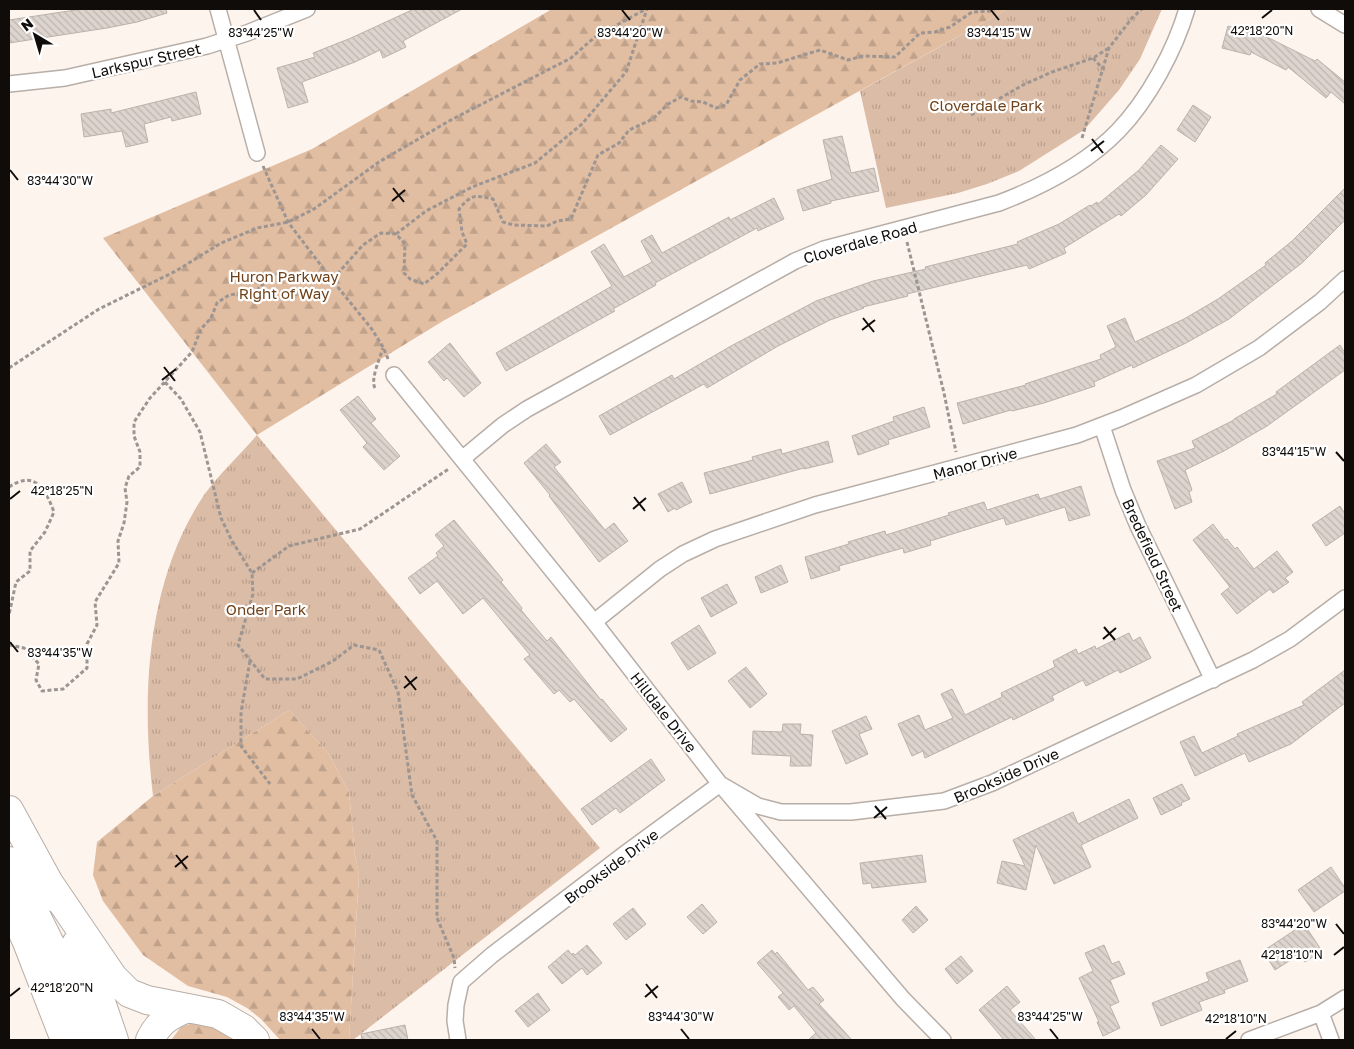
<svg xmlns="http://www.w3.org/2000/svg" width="1354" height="1049" viewBox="0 0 1354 1049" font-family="'Golos Text',sans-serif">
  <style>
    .forest { fill: url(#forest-firs) }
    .park { fill: url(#park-tufts) }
    .building { fill: url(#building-back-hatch); stroke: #bcb2ac }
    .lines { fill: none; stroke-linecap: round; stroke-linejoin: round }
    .street-casing { stroke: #b7aea8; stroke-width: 18 }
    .highway-casing { stroke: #b7aea8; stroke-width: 30 }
    .path { stroke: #9c9591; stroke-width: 3; stroke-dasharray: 4 2.5; stroke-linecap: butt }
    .street { stroke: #fff; stroke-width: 15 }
    .highway { stroke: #fff; stroke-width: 28 }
    .ticks { fill: none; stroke: #0f0c0a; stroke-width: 2 }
    .labels { text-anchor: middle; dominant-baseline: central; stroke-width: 4.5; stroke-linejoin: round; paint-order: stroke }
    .street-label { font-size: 15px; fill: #0f0c0a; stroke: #fff }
    .park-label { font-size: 15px; fill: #714219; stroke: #fff }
    .ticks-label { font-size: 12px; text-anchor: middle; fill: #0f0c0a; stroke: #fff; stroke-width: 4.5; stroke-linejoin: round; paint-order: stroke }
  </style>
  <defs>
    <pattern id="forest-firs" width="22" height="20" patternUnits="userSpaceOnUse" patternTransform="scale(1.25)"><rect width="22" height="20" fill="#e1bda2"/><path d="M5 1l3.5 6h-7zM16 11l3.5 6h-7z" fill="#c0a18a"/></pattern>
    <pattern id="park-tufts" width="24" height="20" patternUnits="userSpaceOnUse" patternTransform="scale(1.25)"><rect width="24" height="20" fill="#dbbca6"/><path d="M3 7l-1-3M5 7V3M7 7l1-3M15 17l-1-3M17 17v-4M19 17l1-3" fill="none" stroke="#bba08e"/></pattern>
    <pattern id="building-back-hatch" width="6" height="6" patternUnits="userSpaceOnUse" patternTransform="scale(1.25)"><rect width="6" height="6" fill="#ded4ce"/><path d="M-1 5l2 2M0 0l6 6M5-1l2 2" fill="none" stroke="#bdb5b0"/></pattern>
  </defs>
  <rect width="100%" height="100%" fill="#fef4ee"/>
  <path class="forest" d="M552 9H1008L443 321 257 435 103 238 312 149Z
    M289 710 328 753 349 792 355 856 359 874 349 1040H280L261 1019 247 1008 227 997 188 986 143 955 103 901 93 875 97 842 153 796Z
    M193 1023C209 1025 221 1030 233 1040H171L181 1027Z"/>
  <path class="park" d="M1008 9H1162L1140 59 1119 90 1084 130 1019 171 987 184 958 193 886 208 860 91Z
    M257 435 600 848 353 1040H349L359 874 355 856 349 792 328 753 289 710 153 796C141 696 146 582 204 495 219 474 240 455 257 435Z"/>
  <path class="building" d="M82 9H166L167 13 137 22 107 28 9 43V20Z
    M414 9H462L403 41 406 47 383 58 380 50 355 62 302 82 308 102 288 108 277 68 315 57 313 53 351 38Z
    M1228 26 1267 37 1315 61 1317 59 1345 82V104L1331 92 1326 98 1288 67 1286 70 1251 52 1250 55 1222 48Z
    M196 92 201 114 172 121 171 117 144 124 148 142 126 147 122 131 84 137 81 114 111 109V113Z
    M1193 105 1211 117 1195 142 1177 130Z
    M842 136 851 173 874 168 879 191 831 201V203L803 211 797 190 832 179 823 140Z
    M1161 145 1178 159 1146 195 1121 216 1119 214 1064 248 1066 253 1029 269 1027 265 907 294 908 296 863 307 864 308 830 320 778 346 707 388 704 384 610 435 599 416 672 375 674 379 731 346 816 301 873 281 926 269 925 267 1018 244 1017 242 1059 224 1090 205 1091 206 1097 202 1098 204 1139 170Z
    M1345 188V220L1302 263 1229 319 1186 343 1133 368 1132 365 1094 382 1095 386 1044 403 1012 411 1011 410 963 424 957 403 1026 385 1025 384 1101 359 1100 355 1116 347 1107 326 1125 318 1135 342 1184 319 1218 299 1266 265 1265 263 1292 241Z
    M774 198 784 219 758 231 757 228 655 283 656 285 613 309 615 311 506 371 496 353 612 286 591 252 604 244 624 277 652 262 641 241 652 235 662 253 729 217 730 220Z
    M450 343 481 383 464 397 447 378 444 381 428 362Z
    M1340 345 1345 353V370L1267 426 1224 451 1185 470 1192 490 1189 492 1192 502 1175 509 1157 461 1195 448 1192 441 1234 420V419L1277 394 1276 392Z
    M358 396 376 419 371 423 400 456 384 470 363 447 367 443 340 410Z
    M924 407 930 427 888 440 889 444 858 455 852 436 894 421 893 417Z
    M828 441 833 462 804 469V468L710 494 704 473 753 460 752 457 781 449 782 454Z
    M546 444 561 462 554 467 605 530 614 523 628 541 599 562 549 496 550 495 524 463Z
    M682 482 692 502 676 510 675 508 668 512 658 494Z
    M1081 486 1090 515 1069 521 1065 507 1006 525 1004 518 930 541 931 545 904 553 903 548 839 566 840 570 811 579 805 557 849 544 848 542 885 531 886 535 949 515 948 513 984 502 987 510 1038 494 1040 499Z
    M1340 506 1345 514V533L1326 546 1312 525Z
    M454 520 503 580 501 582 522 608 521 610 547 641 551 637 601 700 602 699 627 729 611 742 574 699 570 702 559 690 554 694 524 659 530 655 483 598 463 614 437 581 420 594 408 578 438 556 436 553 444 546 435 535Z
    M1213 524 1225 540 1227 539 1235 549 1237 547 1254 569 1277 551 1293 572 1285 578 1289 582 1273 593 1270 589 1237 614 1221 594 1230 587 1193 540Z
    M781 565 788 582 761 593 755 577Z
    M727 584 737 603 711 617 701 598Z
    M699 625 716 653 688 670 671 643Z
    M1129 633 1133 641 1140 637 1151 658 1120 673 1118 670 1086 686 1083 680 1052 696 1054 700 1013 720 1012 717 925 758 923 751 912 756 898 724 919 715 925 730 953 718 941 694 952 689 965 715 1002 697 1001 693 1055 667 1053 661 1076 649 1078 654 1095 646 1096 649Z
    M746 667 767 694 750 708 728 681Z
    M1345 670V703L1291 744 1249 762 1245 753 1195 776 1180 742 1194 736 1202 753 1238 736 1237 734 1304 705 1302 702Z
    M866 716 872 729 859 734 868 754 846 764 832 731Z
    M783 724H801L800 734 813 735 811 766H790L791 756 752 754 753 731 782 732Z
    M651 759 665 780 620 813 616 808 592 825 581 809Z
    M1182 784 1190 799 1181 803 1182 805 1161 815 1153 798Z
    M1129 799 1138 818 1081 845 1091 867 1054 884 1036 845 1026 890 997 883 1002 861 1025 866 1013 840 1073 812 1078 824Z
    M922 855 926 882 872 888 871 883 863 884 860 863Z
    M1331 867 1345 888V891L1314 912 1298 890Z
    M702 904 717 922 703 934 687 917Z
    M916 906 928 920 913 933 902 920Z
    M633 908 646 924 626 940 613 924Z
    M1304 924 1322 951 1305 962 1300 954 1275 970 1263 951Z
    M587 945 602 963 587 975 582 968 562 984 548 967 568 950 572 955 573 953 575 955Z
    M1104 945 1112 964 1119 961 1125 974 1110 980 1119 1002 1110 1006 1120 1028 1103 1036 1097 1022H1099L1079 978 1093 971 1085 953Z
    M772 950 775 954 777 952 808 990 813 987 824 1000 819 1004 852 1040H808L816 1033 794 1006 789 1010 778 997 783 993 757 963Z
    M961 956 973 971 957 984 945 969Z
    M1240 960 1248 981 1224 990 1225 993 1199 1002 1202 1010 1161 1026 1152 1003 1209 981 1206 973Z
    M1007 986 1020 1002 1010 1010 1036 1040H1004L979 1010Z
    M538 993 550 1010 528 1027 515 1011Z
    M405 1025 408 1040H362L361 1034Z"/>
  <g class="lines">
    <defs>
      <path id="street" d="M218 9 257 153
        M1319 9 1345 25
        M9 84 65 78 207 46 247 33 307 9
        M394 375 594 622 720 784 903 999 943 1040
        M1102 426 1123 490 1138 526 1213 680
        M462 459 503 425 527 409 795 261 824 249 999 203C1041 187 1086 164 1118 131 1148 100 1175 50 1187 9
        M594 622 660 569 683 554 715 539 815 505 1077 435 1121 418 1196 385 1259 348 1320 302 1345 279
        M1321 1013 1331 1040
        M458 1040 455 1021 456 1005 461 982 492 955 626 853 720 784 758 806 781 812H851L944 801 992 783 1253 660 1290 639 1345 598
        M1249 1040 1321 1013 1345 998"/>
      <path id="highway" d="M9 810 49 883 56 898
        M9 861 55 954 89 1040
        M49 883 113 977 129 993 147 1000 218 1014 244 1029 255 1040
        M9 902 27 942 65 1040
        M76 944 99 996 114 1040
        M150 1040C159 1021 170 1015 188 1008"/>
    </defs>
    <use href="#street" class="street-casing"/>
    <use href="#highway" class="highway-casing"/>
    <path class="path" d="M1093 58 1103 69
      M971 115 1023 85 1052 72 1093 58 1109 48
      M1082 138 1109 48 1132 18 1142 9
      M263 166 288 222 332 280 371 328 383 347 389 361
      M396 234 426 211 472 187 535 163 582 124 626 72 647 9
      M907 242 944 393 956 452
      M9 368 99 309 176 271 221 243 257 228 288 222 314 209 379 162 449 121 571 58 595 37 646 9
      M165 382 181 399 200 432 221 518 232 541 252 573 253 594 238 645 265 679H297L333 661 354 645 379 650 398 692 412 795 437 841V918L454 958 455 968
      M375 388C370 380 380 358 383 348
      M9 487C35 470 45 488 54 512L45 532 30 551V571L16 582 9 615
      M252 573 289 546 360 529 450 468
      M9 645 24 648 39 664 36 680 42 691 63 689 87 668V644L97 625 95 602 119 563 118 541 124 523 127 502 125 488 129 476 140 467V452L134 436V422L150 398 192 352 201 329 211 318 217 303 229 295 256 291 273 274 287 273 332 280 363 245 381 233 396 234 405 244 404 273 410 279 424 284 438 273 467 244 462 232 459 209C472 194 474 195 493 199L503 222 514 225 547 226 557 221 571 219 598 155 619 143 629 130 653 119 668 104 681 97 691 101 703 102 716 108 726 105 740 80 760 64 777 63 820 50 848 60 863 56 895 57 920 33 935 32 950 27 972 12 992 11 994 9
      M250 661 241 712V746L270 784"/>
    <use href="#street" class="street"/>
    <use href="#highway" class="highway"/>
  </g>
  <path class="ticks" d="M254 10 261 20M622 10 630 20M991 10 999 20M1262 18 1272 10M1092 139 1103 153M1091 151 1104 141M10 170 18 180M393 188 404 202M392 201 405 190M863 318 874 332M862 330 875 320M164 367 175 381M162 380 176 369M1336 452 1344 461M634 497 645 511M10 499 20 491M633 509 646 498M1104 627 1115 640M1103 639 1116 628M10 642 18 652M405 676 416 690M404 688 417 677M875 806 886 819M874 818 887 807M176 855 187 869M175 867 188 856M1336 924 1344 934M1334 955 1344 947M646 984 657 998M10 996 20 988M645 997 658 986M312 1029 320 1039M681 1029 689 1039M1050 1029 1058 1039M1226 1039 1236 1031"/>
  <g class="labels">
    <g class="street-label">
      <text transform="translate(146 60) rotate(-13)">Larkspur Street</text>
      <text transform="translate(860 242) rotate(-16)">Cloverdale Road</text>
      <text transform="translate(975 463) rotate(-15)">Manor Drive</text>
      <text transform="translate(1153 555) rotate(65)">Bredefield Street</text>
      <text transform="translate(664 712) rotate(52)">Hilldale Drive</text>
      <text transform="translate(1006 775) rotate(-24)">Brookside Drive</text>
      <text transform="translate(611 866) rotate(-37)">Brookside Drive</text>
    </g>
    <g class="park-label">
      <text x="986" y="105">Cloverdale Park</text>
      <text x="284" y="276">Huron Parkway<tspan x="284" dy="17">Right of Way</tspan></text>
      <text x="266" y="609">Onder Park</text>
    </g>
  </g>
  <g class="ticks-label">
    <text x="1262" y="35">42°18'20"N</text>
    <text x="261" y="37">83°44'25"W</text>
    <text x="630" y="37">83°44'20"W</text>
    <text x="999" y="37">83°44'15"W</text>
    <text x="60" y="185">83°44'30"W</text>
    <text x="1294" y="456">83°44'15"W</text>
    <text x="62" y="495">42°18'25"N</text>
    <text x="60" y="657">83°44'35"W</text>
    <text x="1294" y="928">83°44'20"W</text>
    <text x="1292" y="959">42°18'10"N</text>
    <text x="62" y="992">42°18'20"N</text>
    <text x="312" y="1021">83°44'35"W</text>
    <text x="681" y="1021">83°44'30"W</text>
    <text x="1050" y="1021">83°44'25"W</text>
    <text x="1236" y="1023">42°18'10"N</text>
  </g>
  <rect width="1354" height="1049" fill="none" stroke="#0f0c0a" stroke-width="20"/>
  <g transform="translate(35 35) rotate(322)" stroke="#ffffff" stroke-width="4" paint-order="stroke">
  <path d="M0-4L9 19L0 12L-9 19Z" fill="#0f0c0a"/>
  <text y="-8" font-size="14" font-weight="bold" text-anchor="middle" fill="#0f0c0a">N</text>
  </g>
</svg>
